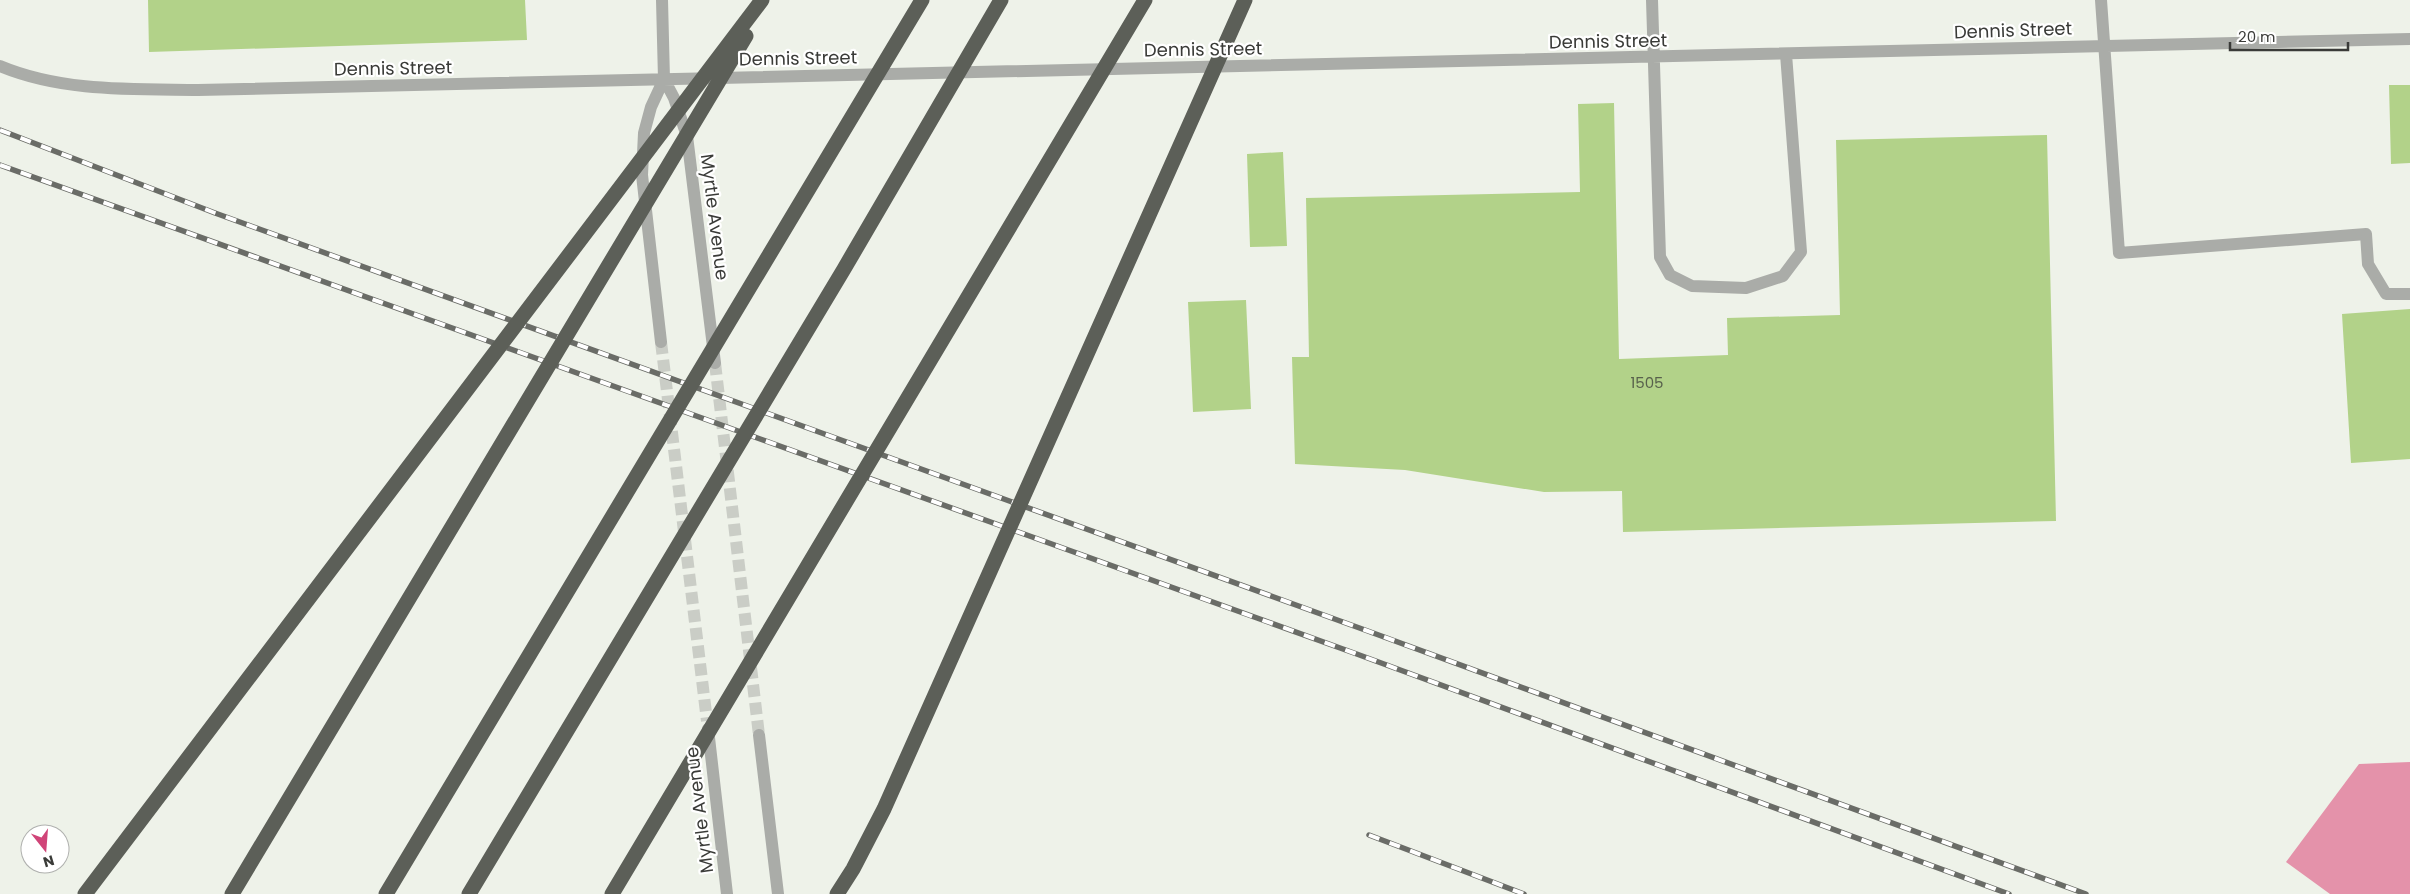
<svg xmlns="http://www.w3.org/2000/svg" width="2410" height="894" viewBox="0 0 2410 894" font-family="Poppins,sans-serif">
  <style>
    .forest { fill: #e492aa }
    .building { fill: #b2d289 }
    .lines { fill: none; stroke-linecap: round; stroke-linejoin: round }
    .minor-tunnel { stroke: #cacdc6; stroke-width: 12; stroke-dasharray: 12 6; stroke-linecap: butt }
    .minor { stroke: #aaaca8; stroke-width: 12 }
    .rail-casing { stroke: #6a6c67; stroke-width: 5.5 }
    .rail { stroke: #fff; stroke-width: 4; stroke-dasharray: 11; stroke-linecap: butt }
    .highway-bridge { stroke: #5c5f58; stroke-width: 15 }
    .labels { text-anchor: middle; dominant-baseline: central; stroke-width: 4.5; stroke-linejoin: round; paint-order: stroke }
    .number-label { font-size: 15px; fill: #58614c }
    .street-label { font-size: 18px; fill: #3a3b38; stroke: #fff }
  </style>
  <rect width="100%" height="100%" fill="#eef2e9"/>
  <path class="forest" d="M2410 762V894H2330L2286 862 2359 764Z"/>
  <path class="building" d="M148 0H525L527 40 149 52Z
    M2389 85H2410V163L2391 164Z
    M1614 103 1619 359 1728 355 1727 318 1840 315 1836 140 2047 135 2056 521 1623 532 1622 491 1544 492 1405 470 1295 464 1292 357H1309L1306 198 1580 192 1578 104Z
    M1283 152 1287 246 1250 247 1247 154Z
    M1246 300 1251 409 1193 412 1188 302Z
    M2410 309V459L2351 463 2342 314Z"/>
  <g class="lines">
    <path class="minor-tunnel" d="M661 342 707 721
      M715 363 759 735"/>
    <path class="minor" d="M1652 0 1660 257 1670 275 1692 286 1746 288 1783 276 1801 252 1786 54
      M2101 0 2119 253 2366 234 2368 264 2386 294H2410
      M0 66C62 92 132 89 198 90L2410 39
      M664 79 674 98 687 136 715 363
      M661 342 642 175 644 133 651 107 664 79 662 0
      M708 729 727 894
      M759 735 778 894"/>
    <defs>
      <path id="rail" d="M0 130 215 213 1365 630 2086 894
        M0 165 1354 653 2009 894
        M1369 835 1524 894"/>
    </defs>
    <use href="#rail" class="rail-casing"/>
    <use href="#rail" class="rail"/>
    <path class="highway-bridge" d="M85 894 762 0
      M232 894 746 36
      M386 894 922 0
      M469 894 844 269 1001 0
      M612 894 1145 0
      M837 894 853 869 884 809 1245 0"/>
  </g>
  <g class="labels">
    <g class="number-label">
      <text x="1647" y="382">1505</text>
    </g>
    <g class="street-label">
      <text transform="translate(2013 30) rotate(-2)">Dennis Street</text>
      <text transform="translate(1608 41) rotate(-1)">Dennis Street</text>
      <text transform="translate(1203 49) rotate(-1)">Dennis Street</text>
      <text transform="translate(798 58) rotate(-1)">Dennis Street</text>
      <text transform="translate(393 68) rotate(-1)">Dennis Street</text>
      <text transform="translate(715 217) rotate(83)">Myrtle Avenue</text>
      <text transform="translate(699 810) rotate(-97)">Myrtle Avenue</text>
    </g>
  </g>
  <g transform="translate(45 849) rotate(163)"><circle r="24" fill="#ffffff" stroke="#b0b1af"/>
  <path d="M0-4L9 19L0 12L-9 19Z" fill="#d04478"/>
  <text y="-8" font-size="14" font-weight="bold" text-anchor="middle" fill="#3a3b38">N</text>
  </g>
  <path d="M2230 42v8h118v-8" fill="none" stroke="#3a3b38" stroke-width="2.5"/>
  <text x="2238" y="42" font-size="15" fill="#3a3b38" stroke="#ffffff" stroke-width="4" paint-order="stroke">20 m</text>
</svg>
